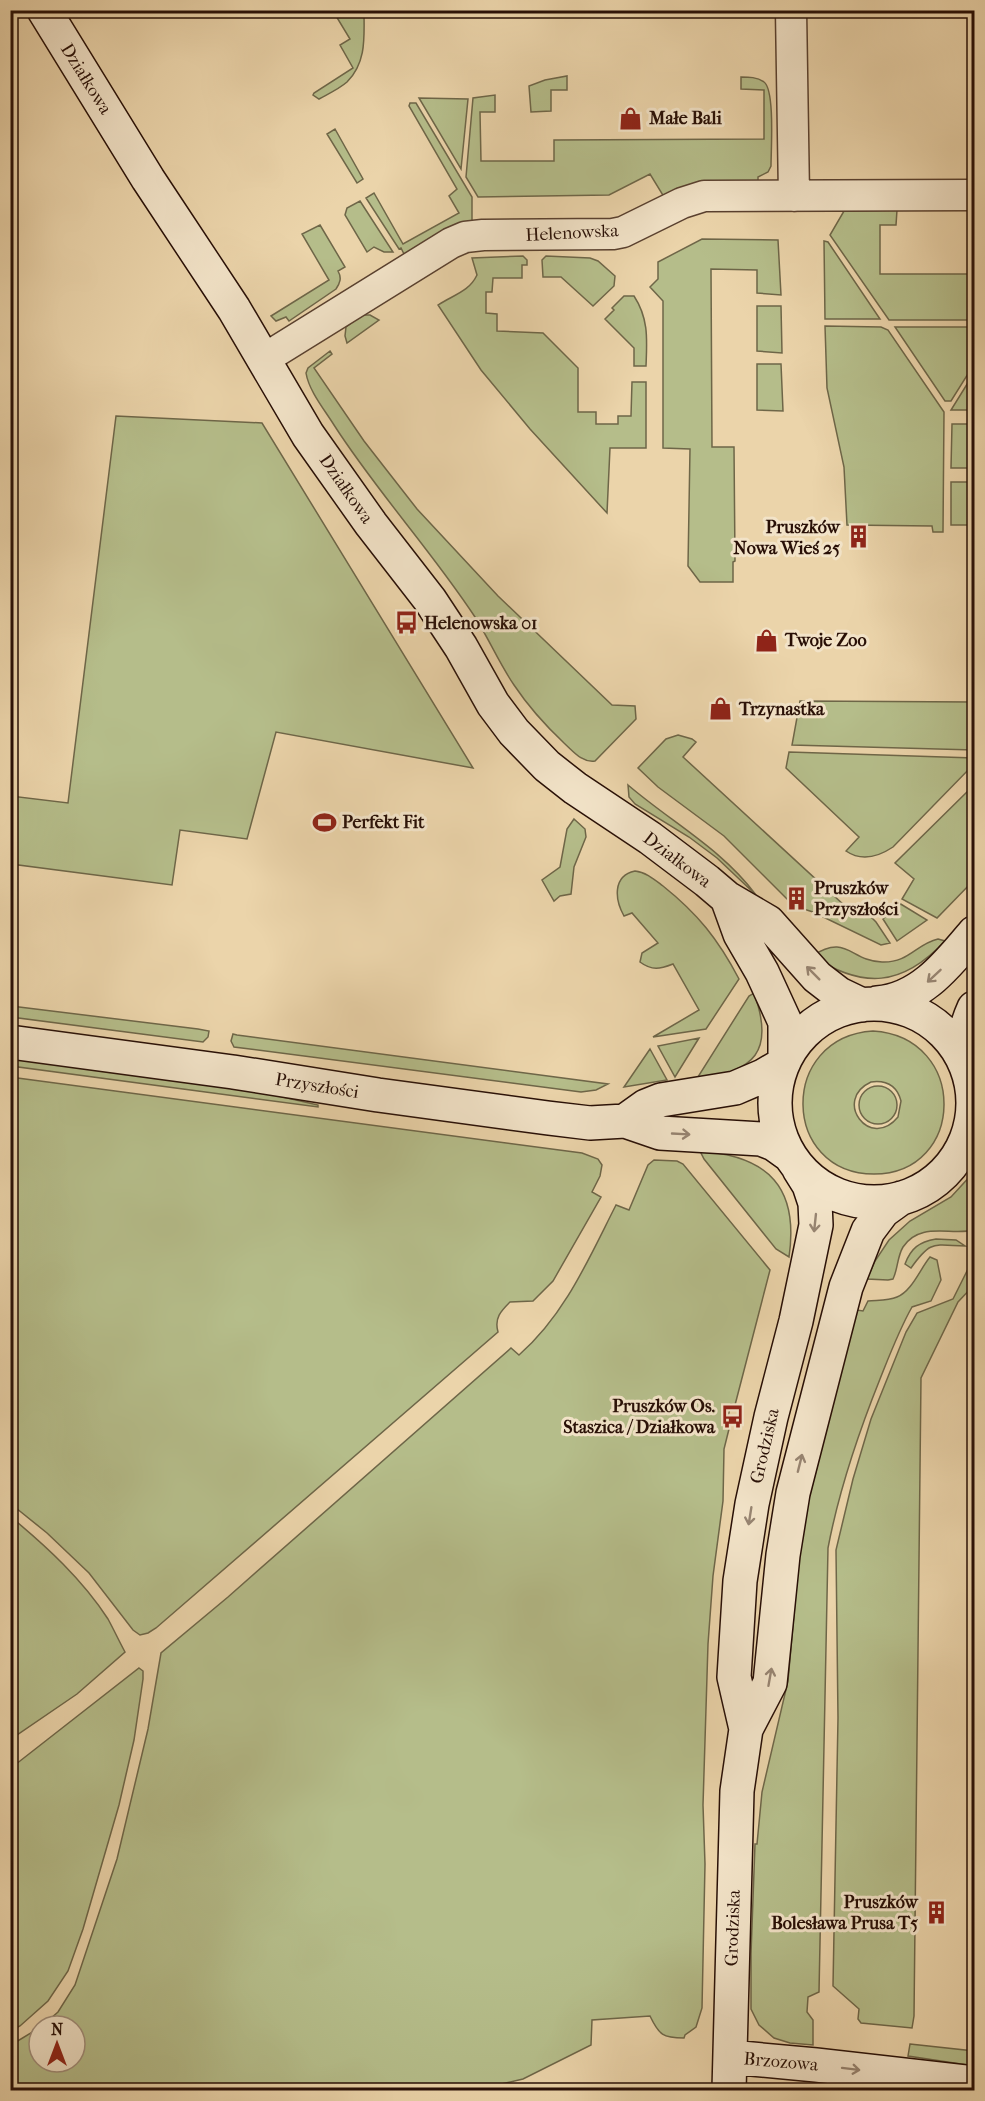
<svg xmlns="http://www.w3.org/2000/svg" width="985" height="2101" viewBox="0 0 985 2101" font-family="'IM FELL French Canon',serif">
  <style>
    .green { fill: #b5bd8a; stroke: #6e6648; stroke-width: 1.5; fill-rule: evenodd }
    .lines { fill: none; stroke-linecap: round; stroke-linejoin: round }
    .street-casing { stroke: #59402f; stroke-width: 33 }
    .secondary-casing { stroke: #280f06; stroke-width: 36 }
    .street { stroke: #f2e3c8; stroke-width: 30 }
    .secondary { stroke: #f2e3c8; stroke-width: 33 }
    .oneway { stroke: #978471 }
    .labels { text-anchor: middle; dominant-baseline: central; stroke-width: 6; stroke-linejoin: round; paint-order: stroke }
    .street-label { font-size: 18px; fill: #280f06; stroke: #f2e3c8 }
    .poi-label { font-size: 18px; font-weight: bold; fill: #280f06; stroke: #f2e3c8; text-anchor: start }
  </style>
  <rect width="100%" height="100%" fill="#ebd4aa"/>
  <filter id="stains"><feTurbulence type="fractalNoise" baseFrequency=".00333" numOctaves="4"/><feColorMatrix values="0 0 0 0 .2 0 0 0 0 .09 0 0 0 0 .02 0 0 0 .5 -.17"/></filter>
  <radialGradient id="worn" r=".72"><stop offset=".6" stop-color="#630" stop-opacity="0"/><stop offset="1" stop-color="#630" stop-opacity=".3"/></radialGradient>
  <path class="green" d="M333 11H364C364 36 367 62 347 82 339 89 328 94 319 99L313 95 314 93 353 68 340 45 350 39Z
    M567 76V90H551V111L531 112 529 86 545 80Z
    M741 77C749 77 757 77 764 82 775 90 771 150 771 166L768 172 758 177V185L664 197 650 174 609 195 478 197 466 177 473 98 495 95V112H480L481 161H554V140L764 139V90L741 89Z
    M419 98 468 99 461 169Z
    M410 103H416L472 197V224L405 256 401 248 399 249 366 198 374 193 403 244 459 213 449 196 457 189 409 106Z
    M335 129 363 179 357 183 327 134Z
    M360 201 393 252H384L374 247 367 252 345 215 347 208Z
    M897 210 896 225H880V274H974V320H889L830 235 844 211Z
    M320 225 345 267 338 271C342 278 340 283 336 289L289 321 286 317 276 321 271 316 329 280 302 234Z
    M702 239 778 240 781 295 757 293V270L711 269 712 447H734L735 561 733 562V582H700L688 566 690 449 663 448V301L650 287 658 279V262Z
    M824 241 828 242 880 319H825Z
    M523 256 527 260V265H522V278H493L492 292H486V313L497 314V331L543 333 578 368V412H596V424H618V416H631L632 382H646V448H610L607 513 530 429 481 370 438 305C453 295 469 292 477 275L472 258Z
    M546 256 590 258 598 261 615 276 614 286 593 306 561 277H543L542 260Z
    M624 296H634C649 319 647 340 646 366H634V348L605 319 614 310 612 308Z
    M757 306H781L782 353 757 351Z
    M362 315H370L379 320 347 343 345 336 346 327Z
    M825 326 881 327 888 330 944 412 943 532H933L932 526 847 525 844 467 827 388Z
    M895 327H974V367L971 369 951 401H945Z
    M330 351 332 354 314 368 364 441 417 509 498 596 612 705 635 706 636 719 595 761C582 763 573 751 564 743 546 726 528 706 514 685 499 663 489 639 475 617 431 550 377 492 334 425 324 409 309 391 306 373L308 368Z
    M757 364H781L783 411 757 410Z
    M974 373V410H951Z
    M116 416 262 423 473 768 276 732 247 839 180 830 172 885 11 864V796L68 803Z
    M952 424H974V468H951Z
    M951 482H974V525H951Z
    M800 701 974 702V750L792 745Z
    M678 735 692 739 696 742 683 757 857 917 865 911 876 922 890 943 881 945 813 912 794 906 801 899 796 894 789 901 724 836 658 787 638 768 666 739Z
    M789 752 974 758V764L893 847C878 857 862 862 846 851L859 837 786 768Z
    M628 785C671 822 722 849 756 895L717 858 689 837 635 804 629 797Z
    M974 785V880L937 918 902 899 914 879 895 863Z
    M574 819 585 829 586 837 574 867 571 894 560 896 554 901 542 880 560 867 567 829Z
    M635 871C646 872 655 880 663 886 698 914 718 939 739 979L706 1029 653 1037 699 1010 673 964C660 969 652 971 640 962L642 953 658 943 632 913 624 916C615 900 612 876 635 871Z
    M899 903 927 920 897 941 883 919Z
    M938 939 945 941C902 987 863 989 812 956 847 933 850 961 882 962 909 963 916 944 938 939Z
    M754 993C775 1051 755 1072 696 1080L749 996Z
    M11 1006 198 1029 209 1031 208 1037 203 1042 11 1017Z
    M873 1031C969 1037 966 1174 874 1174 781 1174 778 1037 873 1031ZM871 1082C886 1080 897 1086 901 1101L898 1117C870 1151 832 1100 871 1082Z
    M233 1034 237 1035 608 1084 596 1090 581 1092 234 1047 231 1041Z
    M699 1038 675 1077 658 1046Z
    M650 1049 667 1080 624 1087Z
    M11 1057 247 1089 318 1105V1107L11 1066Z
    M10 1077 582 1153 598 1159 602 1165 600 1176 592 1192 601 1197 553 1281 533 1301 510 1302C501 1311 494 1318 498 1332L156 1628 148 1633 140 1635 133 1630 89 1573 47 1533 11 1504Z
    M859 1105a19 19 0 1 1 38 0a19 19 0 1 1-38 0Z
    M700 1151C769 1156 799 1188 789 1257L776 1249 704 1159Z
    M654 1160 677 1161 683 1164 770 1270 735 1405 731 1404 726 1424 730 1425 724 1449 723 1501 713 1576 708 1644 703 1805 705 1864 702 2008 696 2027 685 2035 684 2038C663 2038 659 2035 650 2016L592 2020 591 2045 523 2079 476 2090H11V2045L39 2028V2062H75V2026H42L58 2012 75 1985 117 1859 148 1729 161 1653 228 1597 511 1348 519 1355C565 1315 589 1258 616 1205L629 1210 648 1165Z
    M974 1172V1230C951 1236 920 1221 903 1247 897 1257 898 1269 893 1279L888 1280 867 1279 875 1261 889 1240 910 1221 951 1197Z
    M936 1239 956 1240 965 1246C933 1245 931 1240 911 1268L905 1264C911 1248 919 1242 936 1239Z
    M930 1257 937 1260 941 1280 931 1301 912 1307C899 1330 890 1354 880 1379 858 1434 839 1490 828 1548L819 1992 808 1997 807 2012 813 2020V2045L790 2043 774 2038 759 2025 751 2009V1954L755 1844H757L762 1792 788 1681 800 1546 808 1502 857 1310 863 1311 868 1301C877 1300 888 1301 897 1297 912 1291 920 1269 930 1257Z
    M974 1257V1285L958 1302 921 1378 914 2016 912 2028 861 2023 858 2019 859 2009 833 1986 838 1718 836 1550 853 1479 871 1419 906 1332 917 1313 953 1299Z
    M11 1517C47 1547 82 1579 108 1619 114 1630 119 1641 125 1652L77 1694 11 1739Z
    M139 1668 143 1671V1679L134 1740 119 1805 83 1929 68 1971 48 2001 20 2026 11 2031V1768Z
    M910 2044 974 2051V2066L908 2056Z"/>
  <g class="lines">
    <defs>
      <path id="street" d="M791 10 794 196
        M264 359 451 243 465 237 483 235 613 234 623 232 682 203 704 196 974 195
        M972 1088 974 1090
        M965 1142 974 1141"/>
      <path id="secondary" d="M44 10 148 179 234 309 308 435 371 524 430 600 461 647 493 704 514 732 547 766 575 788 650 838 707 881 727 898 768 922 817 977 839 994 862 1005
        M727 898 740 934 762 972 785 1022V1057
        M877 1003C920 1000 948 964 974 933
        M775 1103a99 99 0 1 1 198 0a99 99 0 1 1-198 0Z
        M10 1042 233 1072 378 1095 548 1118 590 1123 625 1121 660 1133 761 1139 774 1144 788 1154
        M967 1068C961 1046 965 1028 974 1008
        M625 1121 646 1106 661 1100 735 1088 763 1076 782 1065
        M746 1729 734 1677 740 1581 752 1504 771 1417 796 1321 816 1225 815 1203 809 1185 799 1169
        M730 2057 816 2065 974 2083
        M729 2090 737 1791 746 1729 770 1683 783 1555 793 1493 846 1287 868 1231 883 1211 901 1198"/>
    </defs>
    <use href="#street" class="street-casing"/>
    <use href="#secondary" class="secondary-casing"/>
    <use href="#street" class="street"/>
    <use href="#secondary" class="secondary"/>
  </g>
  <defs><path id="oneway-shaft" d="M-6 0H5M1.5-3L5.5 0L1.5 3" fill="none" stroke-width="1.6" stroke-linecap="round" stroke-linejoin="round" transform="scale(1.5)"/></defs>
  <g class="oneway">
    <use href="#oneway-shaft" transform="translate(813 973) rotate(-135)"/>
    <use href="#oneway-shaft" transform="translate(934 976) rotate(137)"/>
    <use href="#oneway-shaft" transform="translate(681 1134) rotate(3)"/>
    <use href="#oneway-shaft" transform="translate(815 1223) rotate(96)"/>
    <use href="#oneway-shaft" transform="translate(800 1463) rotate(-76)"/>
    <use href="#oneway-shaft" transform="translate(750 1516) rotate(99)"/>
    <use href="#oneway-shaft" transform="translate(770 1677) rotate(-80)"/>
    <use href="#oneway-shaft" transform="translate(851 2069) rotate(7)"/>
  </g>
  <defs>
    <symbol id="shop-bare" viewBox="-9 -9 18 18"><path d="M-5-2.5h2.3a2.7 3.5 0 0 1 5.4 0H5L5.5 6h-11ZM-1.5-2.5h3a1.5 2.3 0 0 0-3 0Z" fill="#8f2418" stroke="#f2e3c8" stroke-width="2.5" paint-order="stroke"/></symbol>
    <symbol id="building-bare" viewBox="-9 -9 18 18"><path d="M-4-6H4V6H1V3H-1V6H-4ZM-2.5-4.3h1.7v1.8h-1.7ZM.8-4.3h1.7v1.8H.8ZM-2.5-1h1.7V.8h-1.7ZM.8-1h1.7V.8H.8Z" fill="#8f2418" stroke="#f2e3c8" stroke-width="2.5" paint-order="stroke"/></symbol>
    <symbol id="bus-bare" viewBox="-9 -9 18 18"><path d="M-5-6H5V4H4V6H2V4H-2V6H-4V4H-5ZM-3.5-4V0h7V-4ZM-3.5 1.2v1.5H-2V1.2ZM2 1.2v1.5H3.5V1.2Z" fill="#8f2418" stroke="#f2e3c8" stroke-width="2.5" paint-order="stroke"/></symbol>
    <symbol id="stadium-bare" viewBox="-9 -9 18 18"><path d="M0-5a6.5 5 0 1 0 0 10a6.5 5 0 1 0 0-10ZM-3.5-1.8h7v3.6h-7Z" fill="#8f2418" stroke="#f2e3c8" stroke-width="2.5" paint-order="stroke"/></symbol>
  </defs>
  <g fill-rule="evenodd">
    <use href="#shop-bare" x="614" y="102" width="33" height="33"/>
    <use href="#building-bare" x="842" y="520" width="33" height="33"/>
    <use href="#bus-bare" x="390" y="606" width="33" height="33"/>
    <use href="#shop-bare" x="750" y="624" width="33" height="33"/>
    <use href="#shop-bare" x="704" y="692" width="33" height="33"/>
    <use href="#stadium-bare" x="308" y="806" width="33" height="33"/>
    <use href="#building-bare" x="780" y="882" width="33" height="33"/>
    <use href="#bus-bare" x="716" y="1400" width="33" height="33"/>
    <use href="#building-bare" x="920" y="1896" width="33" height="33"/>
  </g>
  <g class="labels">
    <g class="street-label">
      <text transform="translate(86 79) rotate(58)">Działkowa</text>
      <text transform="translate(572 233) rotate(-3)">Helenowska</text>
      <text transform="translate(346 489) rotate(55)">Działkowa</text>
      <text transform="translate(677 860) rotate(37)">Działkowa</text>
      <text transform="translate(317 1086) rotate(9)">Przyszłości</text>
      <text transform="translate(765 1446) rotate(-77)">Grodziska</text>
      <text transform="translate(733 1928) rotate(-88)">Grodziska</text>
      <text transform="translate(781 2062) rotate(5)">Brzozowa</text>
    </g>
    <g class="poi-label">
      <text x="649" y="118">Małe Bali</text>
      <text x="840" y="527" text-anchor="end">Pruszków<tspan x="840" dy="21">Nowa Wieś 25</tspan></text>
      <text x="424" y="623">Helenowska 01</text>
      <text x="785" y="640">Twoje Zoo</text>
      <text x="739" y="709">Trzynastka</text>
      <text x="342" y="822">Perfekt Fit</text>
      <text x="814" y="888">Pruszków<tspan x="814" dy="21">Przyszłości</tspan></text>
      <text x="715" y="1406" text-anchor="end">Pruszków Os.<tspan x="715" dy="21">Staszica / Działkowa</tspan></text>
      <text x="918" y="1902" text-anchor="end">Pruszków<tspan x="918" dy="21">Bolesława Prusa T5</tspan></text>
    </g>
  </g>
  <rect width="985" height="2101" fill="none" stroke="#ebd4aa" stroke-width="36"/>
  <rect x="12" y="12" width="961" height="2077" fill="none" stroke="#280f06" stroke-width="3"/>
  <rect x="18" y="18" width="949" height="2065" fill="none" stroke="#280f06" stroke-width="1.5"/>
  <g transform="translate(57 2044)"><circle r="28" fill="#f2e3c8" stroke="#a18e7a" stroke-width="1.5"/>
  <path d="M0-4.5L10 22L0 15L-10 22Z" fill="#8f2418"/>
  <text y="-9" font-size="16" font-weight="bold" text-anchor="middle" fill="#280f06">N</text>
  </g>
  <rect width="100%" height="100%" filter="url(#stains)"/>
  <rect width="100%" height="100%" fill="url(#worn)"/>
</svg>
